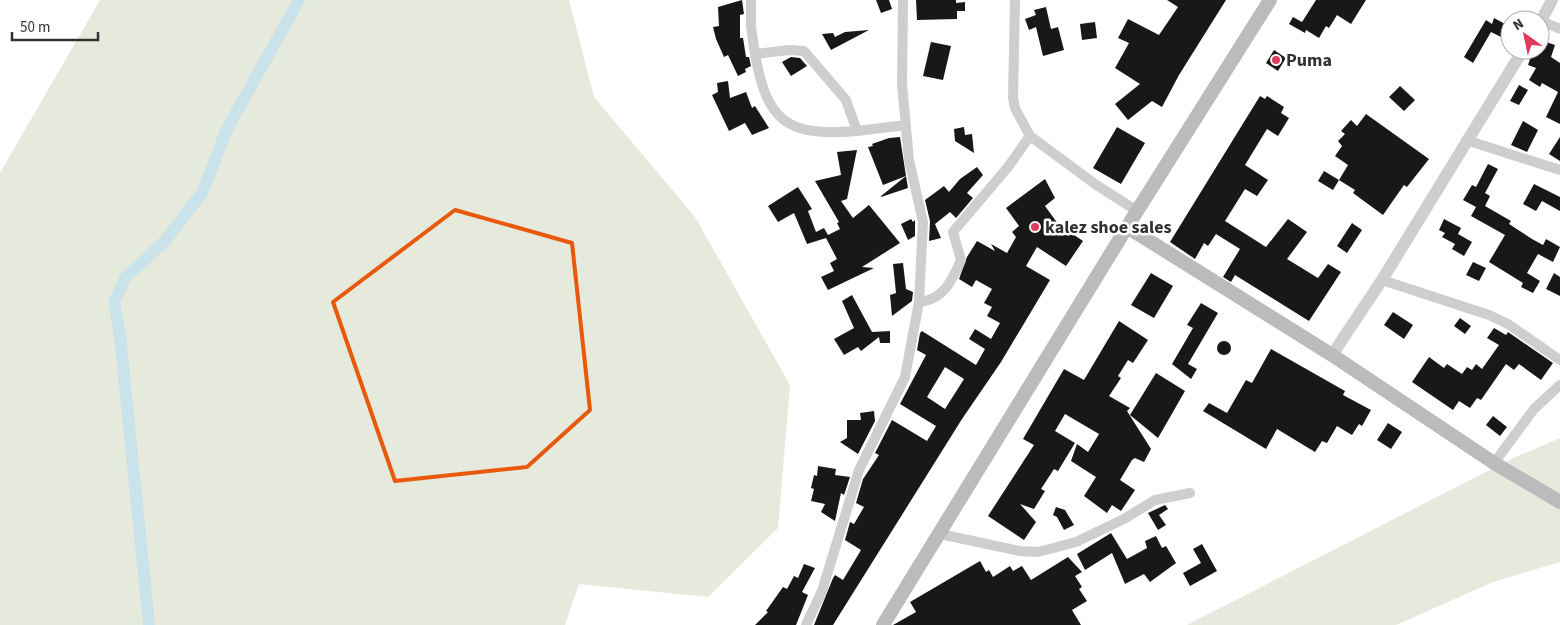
<svg xmlns="http://www.w3.org/2000/svg" width="1560" height="625" viewBox="0 0 1560 625" font-family="'Source Sans 3',sans-serif">
  <style>
    .green { fill: #e5eadd }
    .lines { fill: none; stroke-linecap: round; stroke-linejoin: round }
    .canal { stroke: #cae2ea; stroke-width: 12 }
    .building { fill: #181818; fill-rule: evenodd }
    .minor { stroke: #cecece; stroke-width: 10 }
    .tertiary { stroke: #cecece; stroke-width: 12 }
    .secondary { stroke: #bbb; stroke-width: 14 }
    .marked { fill: none; stroke: #e8590c; stroke-width: 4; stroke-linejoin: round }
    .poi-dot { fill: #e03b5c; stroke: #fff; stroke-width: 2 }
    .labels { text-anchor: middle; dominant-baseline: central; stroke-width: 5; stroke-linejoin: round; paint-order: stroke }
    .poi-label { font-size: 18px; font-weight: bold; fill: #313131; stroke: #fff; text-anchor: start }
  </style>
  <rect width="100%" height="100%" fill="#fff"/>
  <path class="green" d="M100 0H569L594 97 695 217 790 385 778 528 708 597 579 584 565 625H0V173Z
    M1560 438V562L1493 582 1396 625H1187L1511 459Z"/>
  <g class="lines">
    <path class="canal" d="M149 625 120 336 114 302 126 277 165 241 202 193 226 131 299 0"/>
  </g>
  <path class="building" d="M742 0 744 14 740 15V38H743L746 57H749L751 66 745 69 746 72 738 76 728 55 724 57 716 39 713 27 719 26 718 7Z
    M876 0H889L892 9 881 13Z
    M916 0H956V3L965 2V11H957V19L917 20Z
    M1167 0H1226L1179 75 1162 107 1152 101 1128 120 1115 104 1140 84 1115 68 1129 43 1118 38 1128 19 1159 35 1178 7Z
    M1316 0H1366L1351 24 1337 15 1329 28 1326 26 1319 38 1306 30 1305 33 1289 24 1293 17 1302 22Z
    M1046 7 1051 29 1058 27 1064 50 1043 56 1036 27 1029 30 1025 19 1036 15 1034 10Z
    M1494 18 1507 25 1501 37 1491 32 1473 63 1464 57 1486 20 1492 24Z
    M1095 22 1097 38 1082 40 1080 24Z
    M869 30 831 50 822 34 833 33 835 37 845 32Z
    M1540 40 1555 45 1551 57 1560 63V124L1546 117 1558 92 1542 83 1540 87 1529 80 1536 68 1528 65 1533 50H1540Z
    M931 42 951 46 943 80 923 76Z
    M1274 50 1286 58 1278 71 1266 63Z
    M791 57 800 58 807 66 791 76 782 62Z
    M728 81 730 98 746 92 752 108 755 106 769 128 752 135 745 123 729 131 712 95 718 92 717 83Z
    M1519 85 1528 90 1519 105 1510 101Z
    M1400 86 1415 100 1404 111 1389 97Z
    M1260 96 1265 99 1267 96 1284 107 1281 113 1289 118 1278 136 1267 129 1245 165 1268 180 1257 196 1245 189 1225 221 1266 247 1288 219 1307 232 1287 259 1318 278 1328 264 1341 272 1309 321 1235 275 1231 282 1223 277 1240 249 1216 234 1208 246 1204 243 1195 259 1170 242Z
    M1366 114 1429 159 1407 187 1404 185 1383 215 1353 193 1355 190 1339 180 1348 165 1335 156 1342 146 1338 141 1345 134 1341 131 1351 120 1357 126Z
    M1523 121 1538 130 1527 152 1511 145Z
    M964 127 965 135 972 134 974 153 955 141 954 129Z
    M1117 127 1145 143 1121 184 1093 168Z
    M900 137 906 176 883 185 868 147 873 146 872 144 889 138Z
    M1560 137V161L1549 154Z
    M857 150 847 199 841 201 853 218 869 205 900 243 862 267 874 268 828 290 821 277 834 271 830 263 837 259 826 238 807 244 794 213 778 222 768 206 798 187 812 209 808 211 816 232 824 228 828 235 840 229 837 223 839 222 815 181 841 175 837 152Z
    M1488 164 1498 169 1485 193 1490 196 1485 206 1511 221 1509 224 1532 239 1543 245 1546 239 1560 247 1553 262 1538 254 1527 273 1540 281 1533 293 1521 287 1523 283 1489 262 1505 235 1471 216 1476 207 1463 200 1472 185 1476 187Z
    M977 167 983 175 967 193 973 198 956 218 950 212 935 224 941 238 929 241 930 221 925 200 944 186 949 192 960 179Z
    M1324 171 1339 180 1333 190 1318 181Z
    M906 176 908 188 881 197V196Z
    M1045 179 1055 198 1045 206 1058 224 1083 241 1066 266 1037 247 1026 266 1050 280 1001 362 962 419 833 625H814L833 578 835 575 843 580 861 550 845 540 850 522 854 524 864 507 856 503 863 479 879 455 875 453 892 420 927 441 936 426 900 404 926 355 917 350 920 333 922 331 976 365 985 349 969 339 975 329 991 339 1000 323 987 316 992 307 984 303 992 289 976 280 972 287 959 279 967 257 977 241 995 251 991 244 1007 253 1016 237 1012 232 1019 226 1006 208ZM945 367 964 379 945 409 927 397Z
    M1534 184 1560 197V211L1542 201 1536 211 1523 204Z
    M911 219 913 222 915 220V236L908 240 901 224Z
    M1444 219 1461 228 1458 234 1472 242 1464 256 1452 249 1455 244 1442 237 1445 233 1439 230Z
    M1352 223 1362 230 1347 253 1337 246Z
    M1473 262 1486 268 1479 281 1466 275Z
    M903 263 906 289 913 292 912 301 892 316 890 295 896 293 893 264Z
    M1151 273 1173 286 1154 318 1131 305Z
    M1554 273 1560 277V296L1546 289Z
    M852 295 872 332 890 331V343H880L879 337 861 351 858 347 844 355 834 339 854 328 842 301Z
    M1201 303 1218 313 1188 364 1197 369 1191 379 1172 364 1193 328 1187 325Z
    M1393 312 1413 325 1404 339 1384 325Z
    M1460 318 1471 326 1465 334 1454 326Z
    M1119 321 1148 340 1133 363 1128 360 1118 376 1121 378 1109 396 1130 408 1127 411 1151 449 1144 462 1135 458 1132 460 1120 480 1135 490 1121 511 1112 505 1107 513 1084 496 1096 477 1071 461 1077 444 1088 452 1099 434 1065 414 1055 431 1075 443 1058 471 1054 469 1041 489 1045 491 1034 509 1020 504 1036 522 1024 540 988 516 1034 445 1023 439 1064 369 1084 380Z
    M1494 328 1506 335 1508 332 1553 363 1541 380 1519 364 1514 370 1506 364 1481 400 1477 398 1470 408 1459 401 1453 410 1412 382 1429 357 1444 368 1447 364 1462 374 1467 367 1472 370 1476 364 1482 369 1499 345 1487 338Z
    M1217 348a7 7 0 1 1 14 0a7 7 0 1 1-14 0Z
    M1271 349 1345 391 1343 395 1371 410 1362 426 1359 424 1352 435 1337 426 1327 443 1322 441 1315 452 1277 429 1266 449 1203 411 1209 403 1227 413 1246 380 1252 383Z
    M1156 373 1185 391 1158 438 1130 415Z
    M874 411 875 421 858 454 840 442 847 438V420H861L860 413Z
    M1493 416 1507 427 1500 436 1486 425Z
    M1388 423 1402 432 1391 449 1377 440Z
    M818 466 836 469 835 475 850 477 844 495 841 493 835 521 821 512 825 504 811 501 814 489 811 488 814 475 817 476Z
    M1165 505 1168 509 1159 515 1166 525 1158 530 1148 513Z
    M1056 507 1065 510 1074 525 1064 530 1057 517 1053 515Z
    M1111 533 1127 559 1147 548 1145 541 1156 536 1162 548 1166 546 1176 563 1150 582 1144 574 1125 584 1112 553 1085 570 1077 554Z
    M1202 544 1217 571 1190 586 1183 573 1201 563 1193 549Z
    M1068 557 1082 572 1075 576 1082 587 1079 589 1087 601 1072 610 1081 625H893L916 612 910 602 980 561 986 572 989 570 993 577 1010 566 1013 571 1022 566 1031 580Z
    M804 564 815 568 802 592 808 595 796 625H755L768 612 766 611 783 587 787 589 794 576 798 578Z"/>
  <g class="lines">
    <path class="minor" d="M751 0V27L755 54 789 50 804 51 846 100 857 131 906 125
      M1015 0 1013 98 1015 108 1030 136 1095 184 1137 211
      M1541 21 1560 29
      M755 54C767 122 787 137 857 131
      M1466 140 1560 170
      M1382 280 1489 315 1508 324 1560 360
      M919 302C943 300 952 281 961 260L953 232 1008 167 1030 136
      M1494 463 1534 409 1560 385
      M940 534 1020 551 1038 552 1076 542 1124 519 1155 500 1190 493
      M806 625 822 591 859 470 905 377 919 302 923 222 909 160 902 84 903 0"/>
    <path class="tertiary" d="M1540 23 1552 0
      M1332 355 1382 280 1523 50"/>
    <path class="secondary" d="M1127 227 1332 355 1494 463 1560 502
      M883 625 1127 227 1270 0"/>
  </g>
  <path class="marked" d="M455 210 572 243 590 410 527 467 395 481 333 302Z"/>
  <g class="poi-dot">
    <circle cx="1276" cy="60" r="5"/>
    <circle cx="1035" cy="227" r="5"/>
  </g>
  <g class="labels">
    <g class="poi-label">
      <text x="1286" y="60">Puma</text>
      <text x="1045" y="227">kalez shoe sales</text>
    </g>
  </g>
  <g transform="translate(1525 35) rotate(327)"><circle r="24" fill="#ffffff" stroke="#adadad"/>
  <path d="M0-4L9 19L0 12L-9 19Z" fill="#e03b5c"/>
  <text y="-8" font-size="14" font-weight="bold" text-anchor="middle" fill="#313131">N</text>
  </g>
  <path d="M12 32v8h86v-8" fill="none" stroke="#313131" stroke-width="2.5"/>
  <text x="20" y="32" font-size="15" fill="#313131" stroke="#ffffff" stroke-width="4" paint-order="stroke">50 m</text>
</svg>
